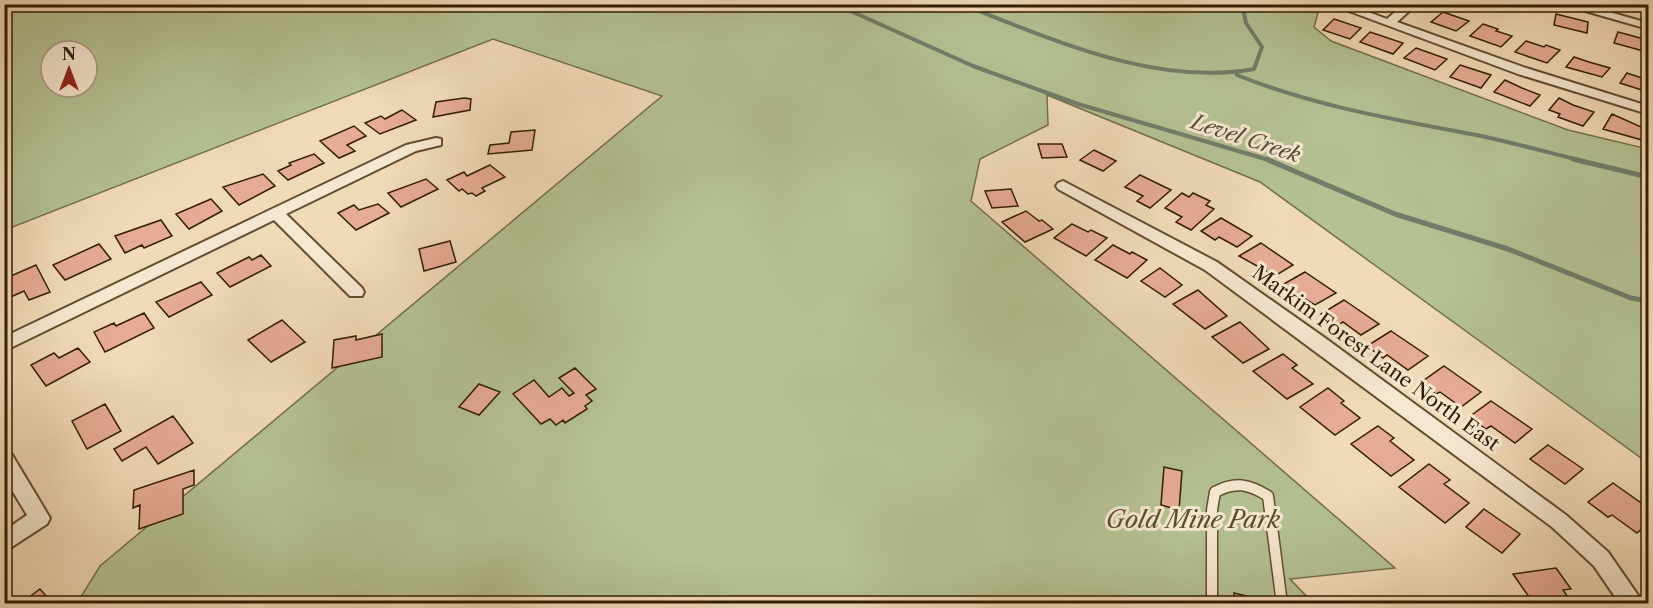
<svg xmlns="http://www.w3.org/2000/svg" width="1653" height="608" viewBox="0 0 1653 608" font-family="'Libre Caslon Text',serif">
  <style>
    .green { fill: #b4c193; stroke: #736f4a; stroke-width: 1.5; fill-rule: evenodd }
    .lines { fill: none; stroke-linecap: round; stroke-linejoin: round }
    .stream-far1 { stroke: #717c69; stroke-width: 4 }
    .stream { stroke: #717c69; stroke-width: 5 }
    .building { fill: #e6ab94; stroke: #321d00; stroke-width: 1.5 }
    .service-casing { stroke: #624c2e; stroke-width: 13 }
    .minor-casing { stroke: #624c2e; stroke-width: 4 }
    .service { stroke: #f6e7d0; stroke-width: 10 }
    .minor { fill: #f6e7d0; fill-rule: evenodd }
    .labels { text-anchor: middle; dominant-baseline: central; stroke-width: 6; stroke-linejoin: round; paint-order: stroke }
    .street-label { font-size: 20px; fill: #321d00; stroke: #f6e7d0 }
    .water-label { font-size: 21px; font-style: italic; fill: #524c35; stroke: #f6e7d0 }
    .near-park-label { font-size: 24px; font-style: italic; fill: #594e2c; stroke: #f6e7d0 }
  </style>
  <rect width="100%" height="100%" fill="#f1dab7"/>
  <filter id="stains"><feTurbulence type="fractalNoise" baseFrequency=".00333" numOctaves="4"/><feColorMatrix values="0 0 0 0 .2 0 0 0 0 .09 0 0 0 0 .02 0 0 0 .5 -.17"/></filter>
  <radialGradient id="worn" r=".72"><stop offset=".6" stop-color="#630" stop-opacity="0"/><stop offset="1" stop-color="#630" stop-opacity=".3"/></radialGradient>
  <path class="green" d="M1134 4 1157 12 1181 11 1185 5H1294L1319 9 1314 27 1331 41 1568 130 1648 149V463L1260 182 1047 95 1048 125 980 159 971 201 1395 568 1290 579 1314 604 77 603 100 566 662 96 493 39 5 230V5ZM51 51H87V87H51Z"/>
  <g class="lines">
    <path class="stream-far1" d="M835 4 973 66 1078 104 1269 160
      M961 4C1052 39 1155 87 1254 69L1262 47 1246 23 1242 4
      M1237 75C1316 107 1398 120 1481 136 1514 143 1547 152 1579 160"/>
    <path class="stream" d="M1266 159 1395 214 1508 249 1631 298 1648 301
      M1573 159 1648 177"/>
  </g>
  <path class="building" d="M1613 4H1644L1641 12Z
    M1443 12 1469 21 1456 31 1431 22Z
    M1556 14 1588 22 1587 33 1554 25Z
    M1334 19 1361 28 1350 39 1323 30Z
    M1483 24 1498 29 1496 31 1512 36 1501 47 1470 36Z
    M1370 32 1403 43 1393 54 1360 42Z
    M1618 32 1648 40 1647 52 1614 43Z
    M1526 41 1544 47 1546 45 1560 50 1547 63 1515 52Z
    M1416 48 1447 59 1435 70 1404 58Z
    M1574 57 1589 62 1610 68 1602 77 1566 67Z
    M1460 65 1491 75 1481 88 1450 77Z
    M1627 73 1648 80V92L1620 83Z
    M1505 80 1522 88 1540 95 1530 106 1494 92Z
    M464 98 471 99 470 110 433 117 436 102Z
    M1559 98 1573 105 1594 112 1583 126 1558 117 1560 114 1549 110Z
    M402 110 416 120 380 134 365 123 381 116 385 119Z
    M1612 114 1648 130 1642 140 1603 129Z
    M354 126 366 136 347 145 355 151 339 158 320 141Z
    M535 130 532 150 488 154 490 145 509 143 511 132Z
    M1038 144H1062L1067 157 1042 158Z
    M1094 150 1116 161 1103 171 1080 160Z
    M314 154 324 163 288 180 278 171 291 165 289 163Z
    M490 165 505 177 482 188 485 191 476 196 472 193 468 194 462 189 459 191 447 180 464 172 467 176Z
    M263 174 275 186 239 205 223 187Z
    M1140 175 1171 190 1150 208 1137 201 1143 196 1125 187Z
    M426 179 438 189 401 207 388 193Z
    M1011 189 1018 206 992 208 985 191Z
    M1182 193 1189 197 1193 193 1210 201 1206 205 1214 209 1191 230 1176 222 1182 217 1165 208Z
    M211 199 222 211 189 229 176 214Z
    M378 204 389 213 356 230 338 213 354 205 359 210Z
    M1026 211 1039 221 1042 220 1053 229 1025 242 1002 222Z
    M1221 218 1252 236 1237 247 1219 237 1215 240 1201 231Z
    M161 220 172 236 144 248 142 245 125 253 115 236Z
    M1072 224 1088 232 1091 230 1107 238 1086 256 1054 238Z
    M450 241 456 262 424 271 419 249Z
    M1261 243 1293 265 1275 276 1239 256Z
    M99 244 111 259 65 280 53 265Z
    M1113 245 1130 254 1132 252 1147 260 1127 278 1095 260Z
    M261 255 271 266 230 287 217 273 249 257 252 260Z
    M36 265 50 292 29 300 24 291 4 300V279Z
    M1160 268 1182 285 1165 297 1141 281Z
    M1305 272 1336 293 1315 305 1282 285Z
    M201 282 212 295 169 317 156 302Z
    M1198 290 1227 316 1205 329 1173 304Z
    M1344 300 1379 324 1361 335 1343 322 1337 326 1321 314Z
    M144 313 154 328 105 352 94 332 114 323 116 326Z
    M282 320 305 342 271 362 248 340Z
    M1240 322 1269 349 1243 363 1212 337Z
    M1391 331 1428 356 1408 370 1387 355 1383 358 1367 346Z
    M382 334V357L332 368 334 340 356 336V340Z
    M78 348 90 362 46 386 31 365 54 353 59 358Z
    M1283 354 1297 365 1292 368 1313 384 1287 399 1253 371Z
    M1444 366 1481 392 1461 407 1440 392 1436 394 1420 383Z
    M575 368 596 389 586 395 592 401 585 406 587 409 565 423 563 420 556 425 550 419 541 424 513 394 534 380 549 397 562 388 569 396 574 393 559 378Z
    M479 384 500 392 479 415 459 407Z
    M1328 388 1344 401 1341 403 1360 418 1335 435 1300 407Z
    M1491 401 1532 429 1515 443 1491 426 1486 429 1469 417Z
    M105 404 121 431 87 449 72 421Z
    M173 416 193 443 158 464 146 447 122 461 114 449Z
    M1378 426 1394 438 1390 441 1414 460 1391 476 1351 444Z
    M1548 445 1583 469 1565 484 1530 459Z
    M1429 464 1450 480 1444 484 1469 503 1445 523 1399 487Z
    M1164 467 1182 471 1179 510 1161 505Z
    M194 470V485L183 489V514L139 529 140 505 133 508 134 490Z
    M1613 483 1648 508V523L1637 533 1612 515 1608 517 1588 502Z
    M1484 509 1520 534 1502 553 1466 527Z
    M1556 568 1571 589 1563 590 1573 604H1534L1513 574Z
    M40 589 53 604H20Z
    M1234 593 1255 598 1256 604H1235Z"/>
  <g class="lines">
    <defs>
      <path id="service" d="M1212 604V510L1215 492C1235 481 1249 484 1268 496L1282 604"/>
      <path id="minor" d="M1330 4H1347L1387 19 1404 4H1417L1397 22 1526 68 1648 106V114L1518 74Z
        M1561 4H1581L1648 23V29Z
        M436 138 441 139V145L416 151 286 214 362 288 364 292 362 296H350L274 220 4 351V337L406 145Z
        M1063 181 1217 262 1325 338 1566 515 1608 552 1644 604H1620L1594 566 1552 527 1205 270 1058 189 1056 186 1058 183Z
        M4 451 11 453 50 518 47 524 4 552V531L27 515 4 477Z"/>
    </defs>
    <use href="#service" class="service-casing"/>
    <use href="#minor" class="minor-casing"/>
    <use href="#service" class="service"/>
    <use href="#minor" class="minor"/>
  </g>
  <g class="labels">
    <g class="street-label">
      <text transform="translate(1376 358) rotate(36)">Markim Forest Lane North East</text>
    </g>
    <g class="water-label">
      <text transform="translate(1246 138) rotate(18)">Level Creek</text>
    </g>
    <g class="near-park-label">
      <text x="1193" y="519">Gold Mine Park</text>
    </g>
  </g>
  <rect width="1653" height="608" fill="none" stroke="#f1dab7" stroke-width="24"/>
  <rect x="6" y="6" width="1641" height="596" fill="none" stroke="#321d00" stroke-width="3"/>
  <rect x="12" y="12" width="1629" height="584" fill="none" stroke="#321d00" stroke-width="1.5"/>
  <g transform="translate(69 69)"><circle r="28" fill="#f6e7d0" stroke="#a8967d" stroke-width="1.5"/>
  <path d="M0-4.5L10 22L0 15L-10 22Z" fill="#8f2418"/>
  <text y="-9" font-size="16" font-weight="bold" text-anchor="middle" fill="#321d00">N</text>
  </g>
  <rect width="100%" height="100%" filter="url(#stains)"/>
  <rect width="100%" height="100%" fill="url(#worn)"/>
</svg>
